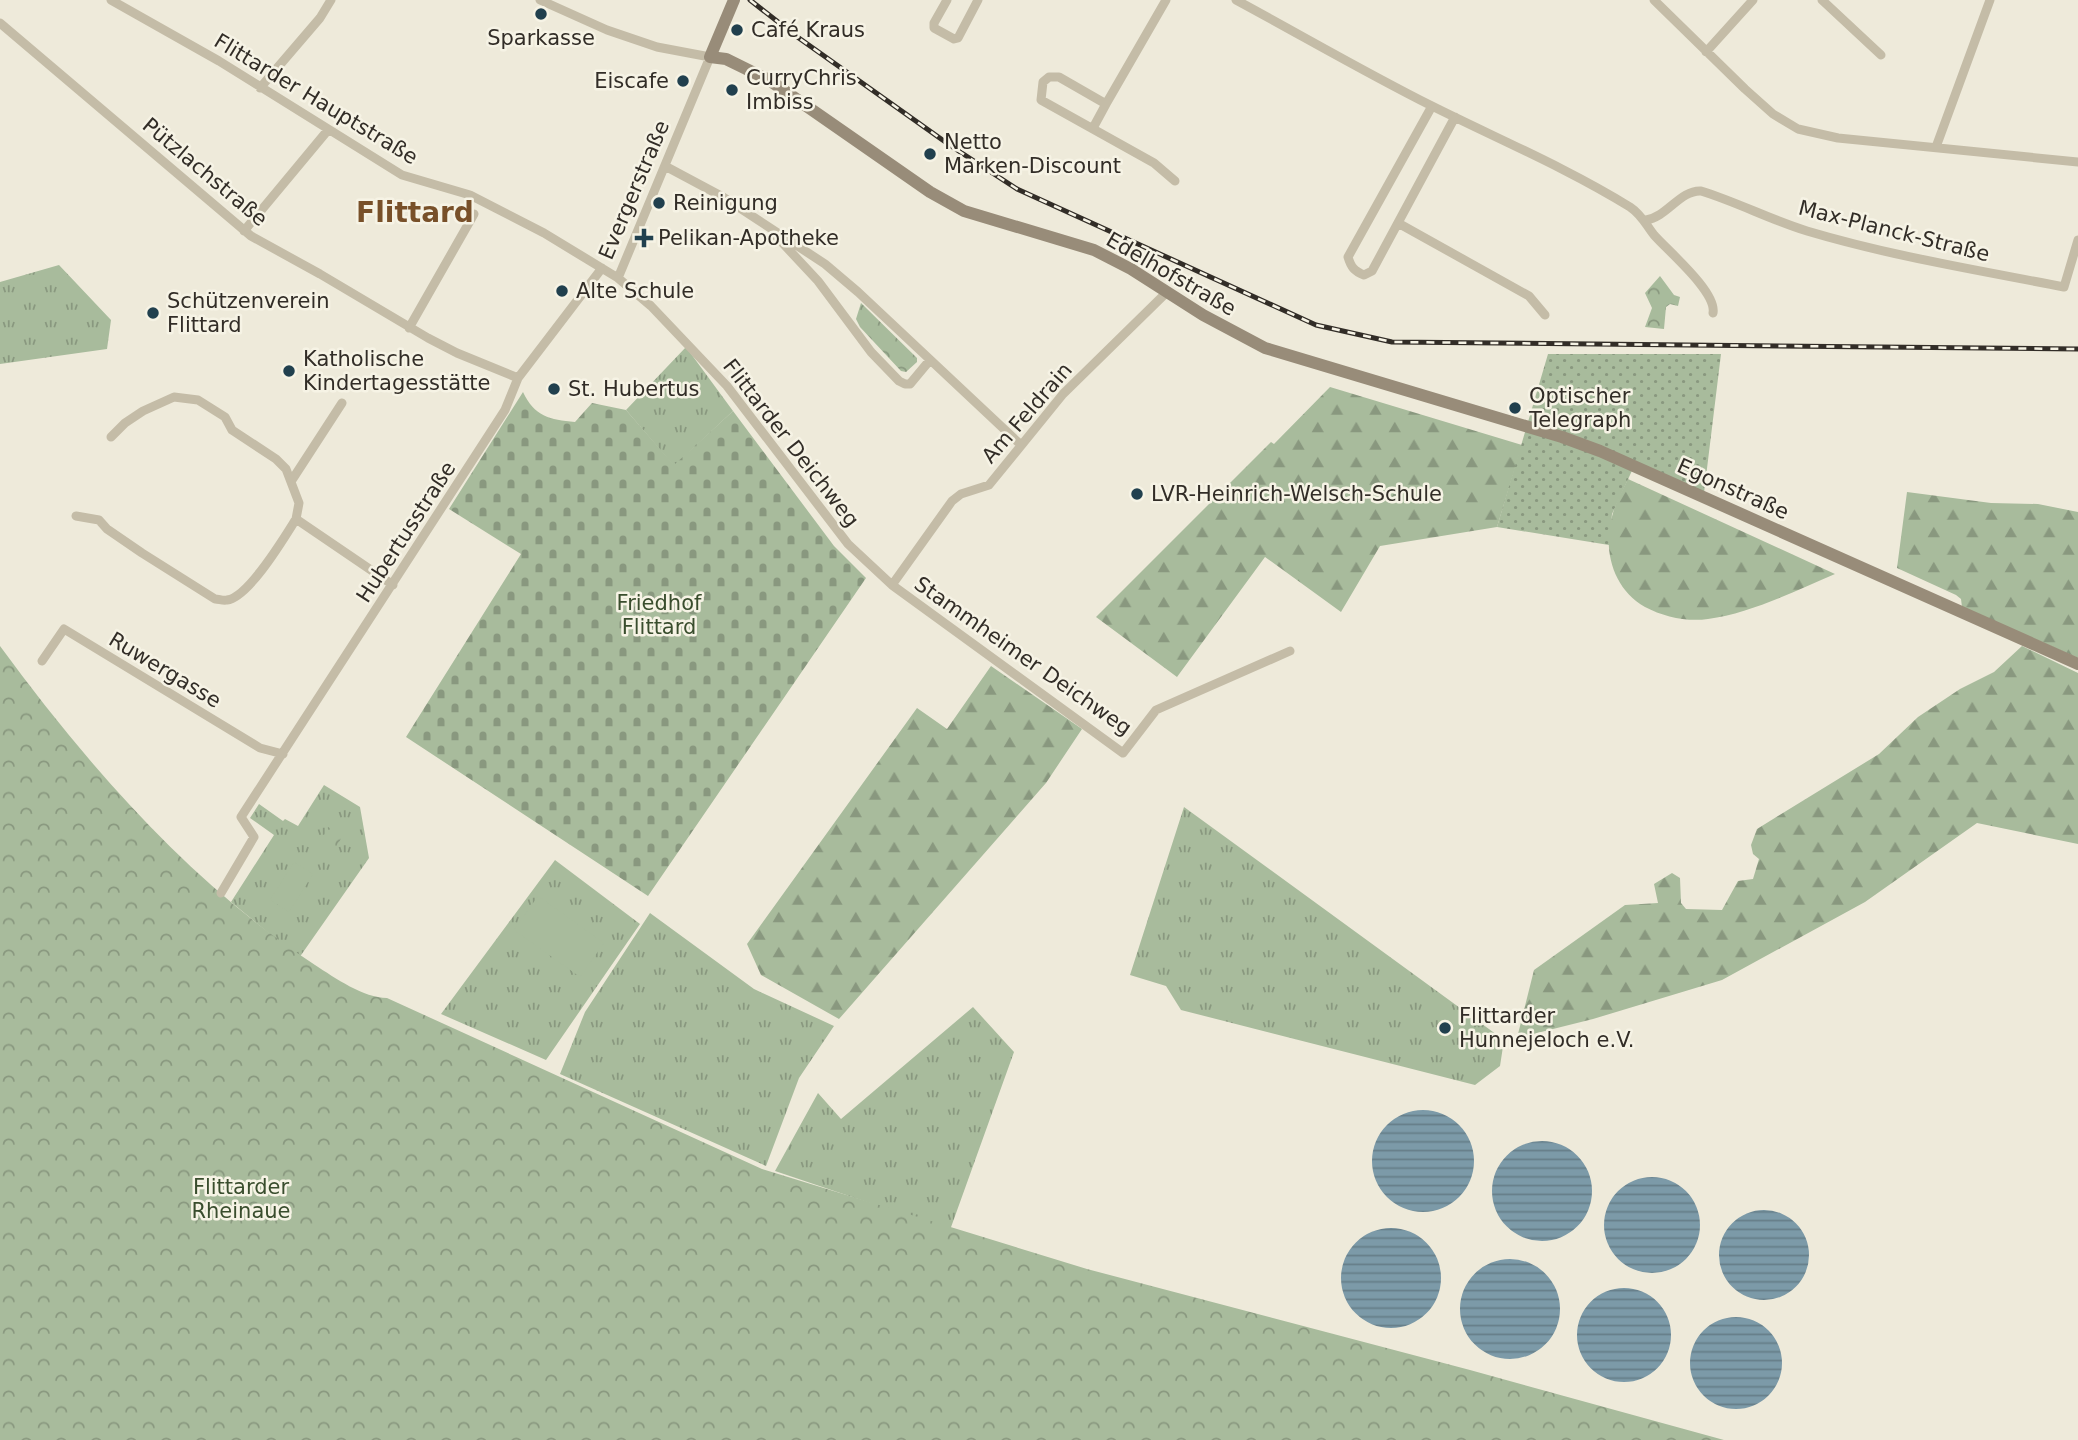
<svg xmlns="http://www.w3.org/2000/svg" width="2078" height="1440" viewBox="0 0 2078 1440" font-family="'DejaVu Sans',sans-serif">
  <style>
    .grass { fill: url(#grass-tufts) }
    .forest { fill: url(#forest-firs) }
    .cemetery { fill: url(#cemetery-stones) }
    .park { fill: url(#park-crowns) }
    .garden { fill: url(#garden-dots) }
    .pitch { fill: #a8bb9c }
    .water { fill: url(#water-rules) }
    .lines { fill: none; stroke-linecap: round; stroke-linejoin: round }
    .street { stroke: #c4bca7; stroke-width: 9 }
    .secondary { stroke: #988c79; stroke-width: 12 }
    .rail-casing { stroke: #322d27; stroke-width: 5 }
    .rail { stroke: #f6f3e5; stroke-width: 2.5; stroke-dasharray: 8; stroke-linecap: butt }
    .poi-dot { fill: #21404e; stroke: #f6f3e5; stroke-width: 2.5 }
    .labels { text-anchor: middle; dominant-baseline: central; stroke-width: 5; stroke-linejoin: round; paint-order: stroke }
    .poi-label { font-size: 21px; fill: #322d27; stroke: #f6f3e5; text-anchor: start }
    .street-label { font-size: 21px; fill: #322d27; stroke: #f6f3e5 }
    .park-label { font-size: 21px; fill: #394d2d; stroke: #f6f3e5 }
    .district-label { font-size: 28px; font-weight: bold; fill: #785029; stroke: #f6f3e5 }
  </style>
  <defs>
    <pattern id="grass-tufts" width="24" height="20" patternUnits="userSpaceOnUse" patternTransform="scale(1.75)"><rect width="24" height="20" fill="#a8bb9c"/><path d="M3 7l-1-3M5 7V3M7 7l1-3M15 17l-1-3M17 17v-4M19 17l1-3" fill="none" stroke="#89987f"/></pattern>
    <pattern id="forest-firs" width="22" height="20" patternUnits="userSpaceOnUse" patternTransform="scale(1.75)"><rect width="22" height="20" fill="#a8bb9c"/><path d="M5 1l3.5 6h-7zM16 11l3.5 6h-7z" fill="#89987f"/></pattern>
    <pattern id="cemetery-stones" width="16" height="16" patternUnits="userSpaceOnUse" patternTransform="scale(1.75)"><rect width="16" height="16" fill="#a8bb9c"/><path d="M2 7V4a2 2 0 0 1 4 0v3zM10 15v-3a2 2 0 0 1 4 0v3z" fill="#89987f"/></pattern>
    <pattern id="park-crowns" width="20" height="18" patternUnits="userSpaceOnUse" patternTransform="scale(1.75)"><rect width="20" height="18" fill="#a8bb9c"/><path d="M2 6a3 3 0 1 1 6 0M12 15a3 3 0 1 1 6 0" fill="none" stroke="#89987f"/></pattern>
    <pattern id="garden-dots" width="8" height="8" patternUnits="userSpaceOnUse" patternTransform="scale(1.75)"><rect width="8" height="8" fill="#a8bb9c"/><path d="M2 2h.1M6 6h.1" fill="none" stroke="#89987f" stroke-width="1.8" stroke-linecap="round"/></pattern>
    <pattern id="water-rules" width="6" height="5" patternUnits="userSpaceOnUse" patternTransform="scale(1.75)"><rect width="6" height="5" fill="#7c9aa8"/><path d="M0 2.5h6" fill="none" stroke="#667e89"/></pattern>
  </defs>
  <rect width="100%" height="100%" fill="#eeeada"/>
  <path class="grass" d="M59 265 111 320 107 349 0 364V282Z
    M686 347 733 411 674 466 626 410Z
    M324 785 360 807 369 858 299 958 231 902 274 835 250 818 259 804 283 821 285 819 298 826Z
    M1184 807 1504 1040 1500 1066 1475 1085 1181 1010 1166 986 1130 975Z
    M555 860 640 924 546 1060 441 1014Z
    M650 913 754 989 834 1026 799 1078 766 1166 560 1074 585 1012Z
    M973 1007 1014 1052 950 1230 775 1171 818 1093 841 1119Z"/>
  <path class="forest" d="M1330 387 1522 445 1497 527 1380 546 1341 612 1265 557 1177 677 1096 617 1271 442 1274 444Z
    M1628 479 1835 574C1795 591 1751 613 1708 619 1687 622 1664 617 1645 607 1612 588 1602 548 1613 513 1616 501 1623 490 1628 479Z
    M1907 492 1991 503 2038 504 2078 512V658L1962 607 1961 599 1956 595 1897 568Z
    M2022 646 2078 673V844L1977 823 1865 902 1722 980 1593 1019 1517 1038 1534 970 1625 905 1658 903 1654 884 1672 873 1680 878 1681 903 1686 909 1722 910 1738 881 1753 879 1759 859 1753 854 1751 845 1757 829 1879 754 1918 717 1960 689 1994 672Z
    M991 666 1082 729 1046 783 839 1019 761 975 747 944 917 708 947 729Z"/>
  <path class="cemetery" d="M523 392C534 416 550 420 575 422L592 403 626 410 674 465 733 411 834 546 866 578 648 896 406 737 521 554 449 509Z"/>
  <path class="park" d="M1660 276 1674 295 1680 297 1678 306 1670 304 1666 307 1664 329 1645 327 1652 308 1645 293Z
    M861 303 917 358V362L906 372 901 371 860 327 856 319Z
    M0 646C88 766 190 883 315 965 335 978 364 998 387 998L762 1169 1087 1269 1470 1370 1724 1440H0Z
    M328 827 343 835 333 853 319 846Z"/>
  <path class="garden" d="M1548 354H1721L1704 493 1636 462 1612 514 1609 545 1497 527Z"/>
  <path class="pitch" d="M294 862 313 874 289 912 270 900Z
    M538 896 604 943 580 977 514 930Z"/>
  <path class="water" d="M1372 1161a51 51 0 1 1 102 0a51 51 0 1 1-102 0Z
    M1492 1191a50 50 0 1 1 100 0a50 50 0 1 1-100 0Z
    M1604 1225a48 48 0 1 1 96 0a48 48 0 1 1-96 0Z
    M1719 1255a45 45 0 1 1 90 0a45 45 0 1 1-90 0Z
    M1341 1278a50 50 0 1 1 100 0a50 50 0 1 1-100 0Z
    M1460 1309a50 50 0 1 1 100 0a50 50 0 1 1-100 0Z
    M1577 1335a47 47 0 1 1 94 0a47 47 0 1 1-94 0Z
    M1690 1363a46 46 0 1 1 92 0a46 46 0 1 1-92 0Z"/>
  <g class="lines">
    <path class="street" d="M111 0 219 61 402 175 470 195 544 233 618 278 651 306 727 386 848 544 892 585 1123 753 1156 710 1290 651
      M540 0 607 30 657 47 710 57 618 278
      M947 0 934 23V28L954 39 958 38 978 0
      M1236 0C1301 35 1366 73 1432 106 1498 139 1567 168 1630 207 1642 215 1646 225 1654 235 1668 251 1717 292 1713 313
      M1654 0 1745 89 1773 114 1798 129 1838 138 2078 162
      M1822 0 1881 55
      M0 23 251 236 320 274 428 338 457 353 518 378
      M1706 52 1753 0
      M260 88 320 18 331 0
      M1106 104 1166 0
      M1432 106 1348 257C1351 267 1354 271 1364 275L1372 271 1455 117
      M1093 128 1106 104 1059 77H1049L1043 82 1041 100 1154 163 1175 181
      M1936 147 1990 0
      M665 166 723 197 825 264 858 292 1021 445
      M1646 220C1667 217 1680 190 1701 191 1737 202 1771 220 1807 231 1891 256 1977 270 2064 287L2078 240
      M1398 223 1529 296 1545 315
      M244 231 328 130
      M776 236 818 281 871 352 899 381 905 384H910L930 360
      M409 328 474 214
      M111 437 125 423 143 411 174 397 198 400 225 417 232 430 276 459 286 469 299 503 296 519
      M292 480 342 403
      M76 516 99 520 107 529 142 553 215 599C219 599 223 601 227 600 249 597 284 538 296 519L393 585
      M892 585 952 501 961 494 989 485 1063 394 1166 293
      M42 661 64 629 260 748 283 754
      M221 893 254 837 241 817 505 410 518 378 602 268"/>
    <path class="secondary" d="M734 0 710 57 726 59 769 80 930 192 964 211 1094 250 1131 269 1203 315 1265 348 1562 437 1600 451 2078 664"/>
    <defs>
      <path id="rail" d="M750 0 796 36 951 146 1017 189 1316 325 1392 342 2078 349"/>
    </defs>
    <use href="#rail" class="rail-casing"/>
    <use href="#rail" class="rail"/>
  </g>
  <g class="poi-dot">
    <circle cx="541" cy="14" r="7"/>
    <circle cx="737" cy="30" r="7"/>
    <circle cx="683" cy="81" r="7"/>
    <circle cx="732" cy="90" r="7"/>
    <circle cx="930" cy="154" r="7"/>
    <circle cx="659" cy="203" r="7"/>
    <path d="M640.5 227.5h7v7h7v7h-7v7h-7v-7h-7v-7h7z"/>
    <circle cx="562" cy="291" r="7"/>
    <circle cx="153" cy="313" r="7"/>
    <circle cx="289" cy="371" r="7"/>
    <circle cx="554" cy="389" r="7"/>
    <circle cx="1515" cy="408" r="7"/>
    <circle cx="1137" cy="494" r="7"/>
    <circle cx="1445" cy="1028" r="7"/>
  </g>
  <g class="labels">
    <g class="poi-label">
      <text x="751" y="30">Café Kraus</text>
      <text x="541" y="38" text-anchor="middle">Sparkasse</text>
      <text x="746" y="78">CurryChris<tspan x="746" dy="24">Imbiss</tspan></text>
      <text x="669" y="81" text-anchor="end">Eiscafe</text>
      <text x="944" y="142">Netto<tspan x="944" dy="24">Marken-Discount</tspan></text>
      <text x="673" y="203">Reinigung</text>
      <text x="658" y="238">Pelikan-Apotheke</text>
      <text x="576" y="291">Alte Schule</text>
      <text x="167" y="301">Schützenverein<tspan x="167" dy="24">Flittard</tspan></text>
      <text x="303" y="359">Katholische<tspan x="303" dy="24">Kindertagesstätte</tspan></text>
      <text x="568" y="389">St. Hubertus</text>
      <text x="1529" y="396">Optischer<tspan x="1529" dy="24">Telegraph</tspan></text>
      <text x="1151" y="494">LVR-Heinrich-Welsch-Schule</text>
      <text x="1459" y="1016">Flittarder<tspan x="1459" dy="24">Hunnejeloch e.V.</tspan></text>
    </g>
    <g class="street-label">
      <text transform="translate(316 99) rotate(31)">Flittarder Hauptstraße</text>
      <text transform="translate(205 172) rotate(40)">Pützlachstraße</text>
      <text transform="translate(634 190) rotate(-67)">Evergerstraße</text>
      <text transform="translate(1894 231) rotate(14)">Max-Planck-Straße</text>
      <text transform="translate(1171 274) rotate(30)">Edelhofstraße</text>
      <text transform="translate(1027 413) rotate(-49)">Am Feldrain</text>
      <text transform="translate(791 443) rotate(52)">Flittarder Deichweg</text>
      <text transform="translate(1733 489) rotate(24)">Egonstraße</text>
      <text transform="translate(406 532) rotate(-57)">Hubertusstraße</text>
      <text transform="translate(1023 656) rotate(35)">Stammheimer Deichweg</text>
      <text transform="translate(165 670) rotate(31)">Ruwergasse</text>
    </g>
    <g class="park-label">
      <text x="659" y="603">Friedhof<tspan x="659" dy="24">Flittard</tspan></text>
      <text x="241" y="1187">Flittarder<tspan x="241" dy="24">Rheinaue</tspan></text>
    </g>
    <g class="district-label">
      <text x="415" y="212">Flittard</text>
    </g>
  </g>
</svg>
